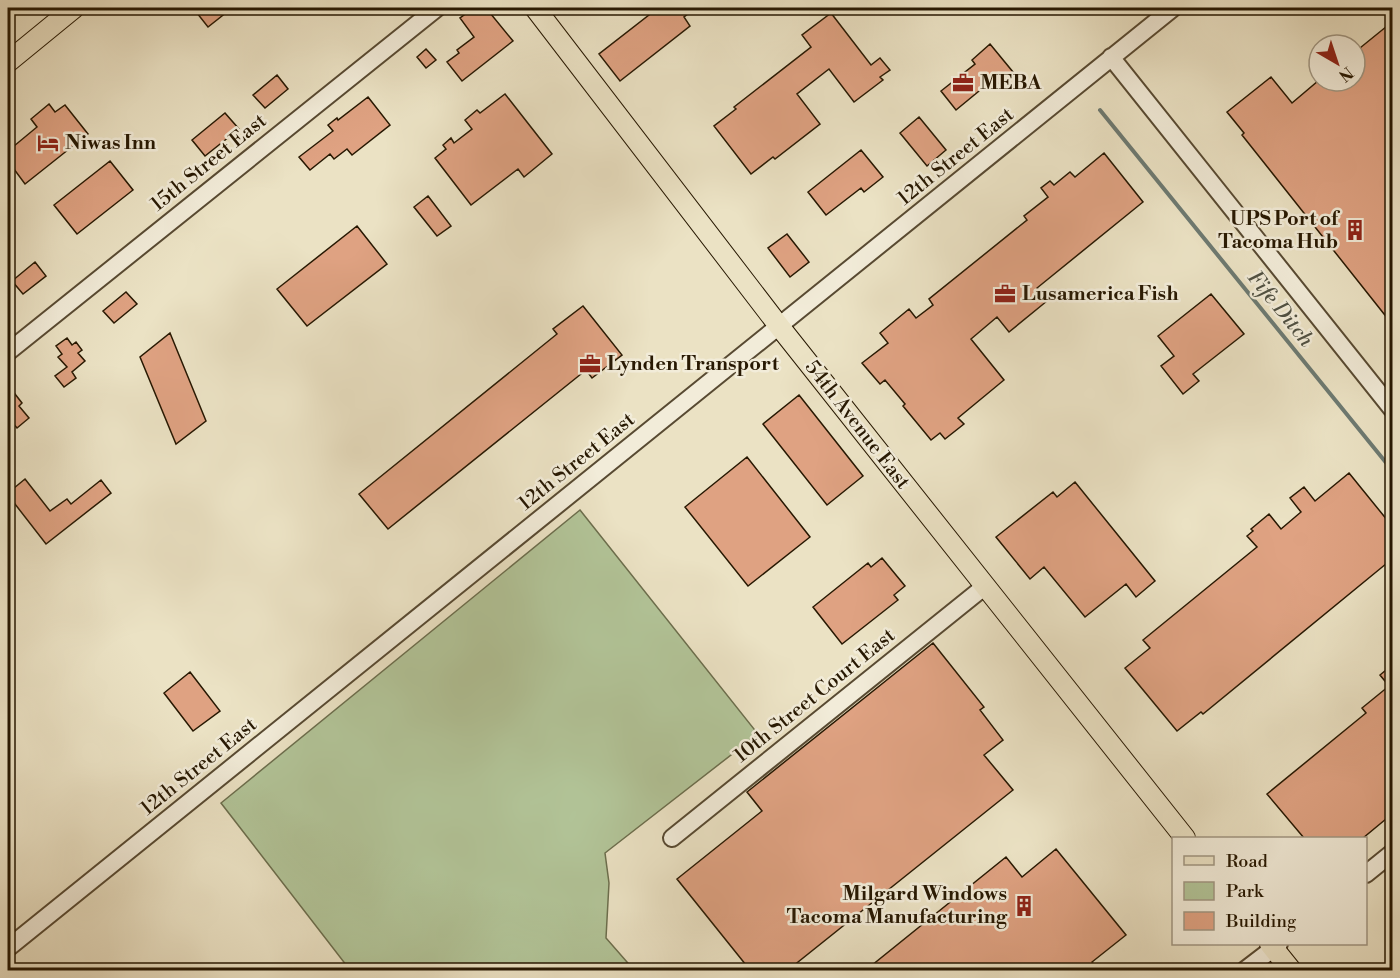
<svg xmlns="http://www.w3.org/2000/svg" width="1400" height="978" viewBox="0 0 1400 978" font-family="'Libre Bodoni',serif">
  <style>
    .green { fill: #b2c498; stroke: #6c6e4d; stroke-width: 1.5 }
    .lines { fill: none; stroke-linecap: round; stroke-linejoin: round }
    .stream { stroke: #6d7a72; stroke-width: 4 }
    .building { fill: #dfa282; stroke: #271802; stroke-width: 1.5 }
    .minor-casing { stroke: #584a32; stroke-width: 20 }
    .major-casing { stroke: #271802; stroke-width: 22 }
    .minor { stroke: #f2ecd9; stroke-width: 16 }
    .major { stroke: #ebe2c4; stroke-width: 20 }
    .labels { text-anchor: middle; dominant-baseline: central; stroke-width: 5; stroke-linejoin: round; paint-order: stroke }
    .poi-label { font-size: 20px; font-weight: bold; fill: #271802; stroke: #f2ecd9; text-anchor: start }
    .street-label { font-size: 20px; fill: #271802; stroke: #f2ecd9 }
    .water-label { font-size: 21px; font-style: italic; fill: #505143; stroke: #f2ecd9 }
  </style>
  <rect width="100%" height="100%" fill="#ebe2c4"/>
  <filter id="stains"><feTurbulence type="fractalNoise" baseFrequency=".00333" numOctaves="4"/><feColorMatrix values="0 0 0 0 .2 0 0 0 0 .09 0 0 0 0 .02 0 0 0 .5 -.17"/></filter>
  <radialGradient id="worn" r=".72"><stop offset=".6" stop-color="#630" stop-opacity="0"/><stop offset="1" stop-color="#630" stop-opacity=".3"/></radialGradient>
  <path class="green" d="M580 510 758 734 605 853 609 883 606 938 634 970H350L221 803Z"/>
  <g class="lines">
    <path class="stream" d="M1100 110 1392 470"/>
  </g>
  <path class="building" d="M193 8H232L208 27Z
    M474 8H486L513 41 462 81 447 62 459 53 457 50 474 37 460 18Z
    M658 8H696L684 17 690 26 620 81 599 54Z
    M831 13 871 65 880 58 890 70 880 77 883 80 854 102 829 69 797 94 820 124 775 159 773 157 751 174 714 126 736 109 734 107 811 47 802 35Z
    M1392 22V324L1242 135 1244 133 1227 112 1271 77 1292 103 1318 81H1355V52Z
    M990 44 1013 72 994 87 990 82 956 110 941 91 975 64 972 60Z
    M426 49 436 60 426 68 417 57Z
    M277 75 288 89 265 108 253 95Z
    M505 94 552 154 524 177 518 169 471 205 435 158 446 149 443 145 451 138 454 143 472 129 465 120 477 110 480 113Z
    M368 97 390 125 352 155 347 149 334 159 330 154 310 170 299 157 333 131 328 125 337 118 338 120Z
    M49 104 55 112 65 105 88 134 25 184 8 161V151L37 127 31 119Z
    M225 113 239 129 205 156 192 140Z
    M919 117 946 150 927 166 900 133Z
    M861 150 883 177 864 192 861 188 826 215 808 192Z
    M1104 153 1143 202 1037 288 1047 301 1009 332 997 317 971 339 1004 380 958 418 964 424 945 439 940 433 931 440 903 406 905 404 885 380 880 384 862 363 888 343 880 333 909 309 916 318 933 305 929 299 1027 220 1024 216 1048 197 1041 188 1050 181 1054 185 1070 172 1075 177Z
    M110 161 133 190 77 234 54 205Z
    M428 196 451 226 437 236 414 207Z
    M357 226 387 264 307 326 277 289Z
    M787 234 809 262 790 277 768 248Z
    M35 262 46 276 23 294 12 281Z
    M126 292 137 304 114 323 103 311Z
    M1211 294 1244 334 1193 374 1199 381 1183 394 1161 366 1174 356 1158 336Z
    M583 306 622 355 592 378 586 370 388 529 359 494 557 334 553 329Z
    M170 333 206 421 176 444 140 357Z
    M67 338 72 345 76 342 82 350 78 353 85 361 72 372 76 378 64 387 55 376 67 367 58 357 62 354 56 346Z
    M8 385 22 403 19 406 29 418 17 428 12 422 8 426Z
    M799 395 863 476 827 505 763 424Z
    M747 457 810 537 748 586 685 507Z
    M1349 473 1392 526V559L1203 714 1201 712 1177 731 1125 668 1150 648 1143 640 1257 547 1247 536 1253 531 1251 529 1269 514 1281 529 1301 512 1290 498 1304 487 1315 501Z
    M25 479 50 511 67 499 71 504 101 480 111 493 46 544 8 495V493Z
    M1075 482 1155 581 1136 597 1126 584 1085 617 1044 567 1030 579 996 537 1053 492 1057 497Z
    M882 558 905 586 894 595 898 600 842 644 813 607 868 563 871 567Z
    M933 643 984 707 980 710 1003 740 984 755 1013 790 788 970H750L677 879 762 811 747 792Z
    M1392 665V814L1363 838H1304L1267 794 1366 713 1362 708 1389 686 1380 675Z
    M190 672 220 711 193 731 164 693Z
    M1056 849 1126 935 1092 962 1099 970H866L1006 857 1022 877Z"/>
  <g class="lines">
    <defs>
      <path id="minor" d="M1111 57 1392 409
        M8 352 437 8
        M672 838 984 587
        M1366 874 1392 853
        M8 948 1173 8
        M1245 970 1279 944"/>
      <path id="major" d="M535 8 779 326 1185 838
        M8 62 74 8
        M1270 944 1291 970"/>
    </defs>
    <use href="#minor" class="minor-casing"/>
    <use href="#major" class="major-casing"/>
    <use href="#minor" class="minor"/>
    <use href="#major" class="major"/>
  </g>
  <defs>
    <symbol id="office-bare" viewBox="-9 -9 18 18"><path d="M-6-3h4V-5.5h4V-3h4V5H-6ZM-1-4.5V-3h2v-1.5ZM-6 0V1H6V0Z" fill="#8f2418" stroke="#f2ecd9" stroke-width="2.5" paint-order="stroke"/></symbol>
    <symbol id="hotel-bare" viewBox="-9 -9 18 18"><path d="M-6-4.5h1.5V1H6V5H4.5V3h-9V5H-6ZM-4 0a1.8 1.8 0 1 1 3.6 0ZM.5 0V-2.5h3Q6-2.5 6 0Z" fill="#8f2418" stroke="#f2ecd9" stroke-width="2.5" paint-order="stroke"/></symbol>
    <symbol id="building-bare" viewBox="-9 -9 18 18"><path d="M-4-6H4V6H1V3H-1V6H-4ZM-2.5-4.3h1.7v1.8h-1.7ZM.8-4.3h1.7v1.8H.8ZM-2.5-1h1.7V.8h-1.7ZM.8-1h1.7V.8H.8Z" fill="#8f2418" stroke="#f2ecd9" stroke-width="2.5" paint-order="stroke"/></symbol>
  </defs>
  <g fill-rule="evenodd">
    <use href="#office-bare" x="948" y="68" width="30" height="30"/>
    <use href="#hotel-bare" x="33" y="128" width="30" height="30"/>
    <use href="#building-bare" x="1340" y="215" width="30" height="30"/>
    <use href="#office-bare" x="990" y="279" width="30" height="30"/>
    <use href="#office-bare" x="575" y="349" width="30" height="30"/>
    <use href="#building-bare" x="1009" y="891" width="30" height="30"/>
  </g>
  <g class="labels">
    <g class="poi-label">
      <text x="980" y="83">MEBA</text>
      <text x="65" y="143">Niwas Inn</text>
      <text x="1338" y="219" text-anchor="end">UPS Port of<tspan x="1338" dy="23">Tacoma Hub</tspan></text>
      <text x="1022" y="294">Lusamerica Fish</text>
      <text x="607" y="364">Lynden Transport</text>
      <text x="1007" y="894" text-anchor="end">Milgard Windows<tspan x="1007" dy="23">Tacoma Manufacturing</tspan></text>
    </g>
    <g class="street-label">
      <text transform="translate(956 157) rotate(-39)">12th Street East</text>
      <text transform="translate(209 163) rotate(-39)">15th Street East</text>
      <text transform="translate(857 425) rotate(52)">54th Avenue East</text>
      <text transform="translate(577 462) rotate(-39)">12th Street East</text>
      <text transform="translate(815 696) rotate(-39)">10th Street Court East</text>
      <text transform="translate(199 767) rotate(-39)">12th Street East</text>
    </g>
    <g class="water-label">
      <text transform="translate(1280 309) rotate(51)">Fife Ditch</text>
    </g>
  </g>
  <rect width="1400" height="978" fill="none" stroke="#ebe2c4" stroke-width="30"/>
  <rect x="9" y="9" width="1382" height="960" fill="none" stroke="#271802" stroke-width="3"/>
  <rect x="15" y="15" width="1370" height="948" fill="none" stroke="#271802" stroke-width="1.5"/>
  <rect x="1172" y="837" width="195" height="108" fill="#f2ecd9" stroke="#a19783" stroke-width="1.5"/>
  <rect x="1184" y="856" width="30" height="9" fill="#ebe2c4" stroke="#a19783" stroke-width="1.5"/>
  <text x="1226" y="867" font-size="18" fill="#271802">Road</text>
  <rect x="1184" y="882" width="30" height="18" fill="#b2c498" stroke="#a19783" stroke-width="1.5"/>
  <text x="1226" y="897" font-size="18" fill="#271802">Park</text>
  <rect x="1184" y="912" width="30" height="18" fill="#dfa282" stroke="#a19783" stroke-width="1.5"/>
  <text x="1226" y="927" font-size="18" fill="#271802">Building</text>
  <g transform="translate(1337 63) rotate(141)"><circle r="28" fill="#f2ecd9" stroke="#a19783" stroke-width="1.5"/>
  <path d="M0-4.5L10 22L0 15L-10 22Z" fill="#8f2418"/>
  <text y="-9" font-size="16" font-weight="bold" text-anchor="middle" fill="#271802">N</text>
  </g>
  <rect width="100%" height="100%" filter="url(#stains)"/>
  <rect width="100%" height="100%" fill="url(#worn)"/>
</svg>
